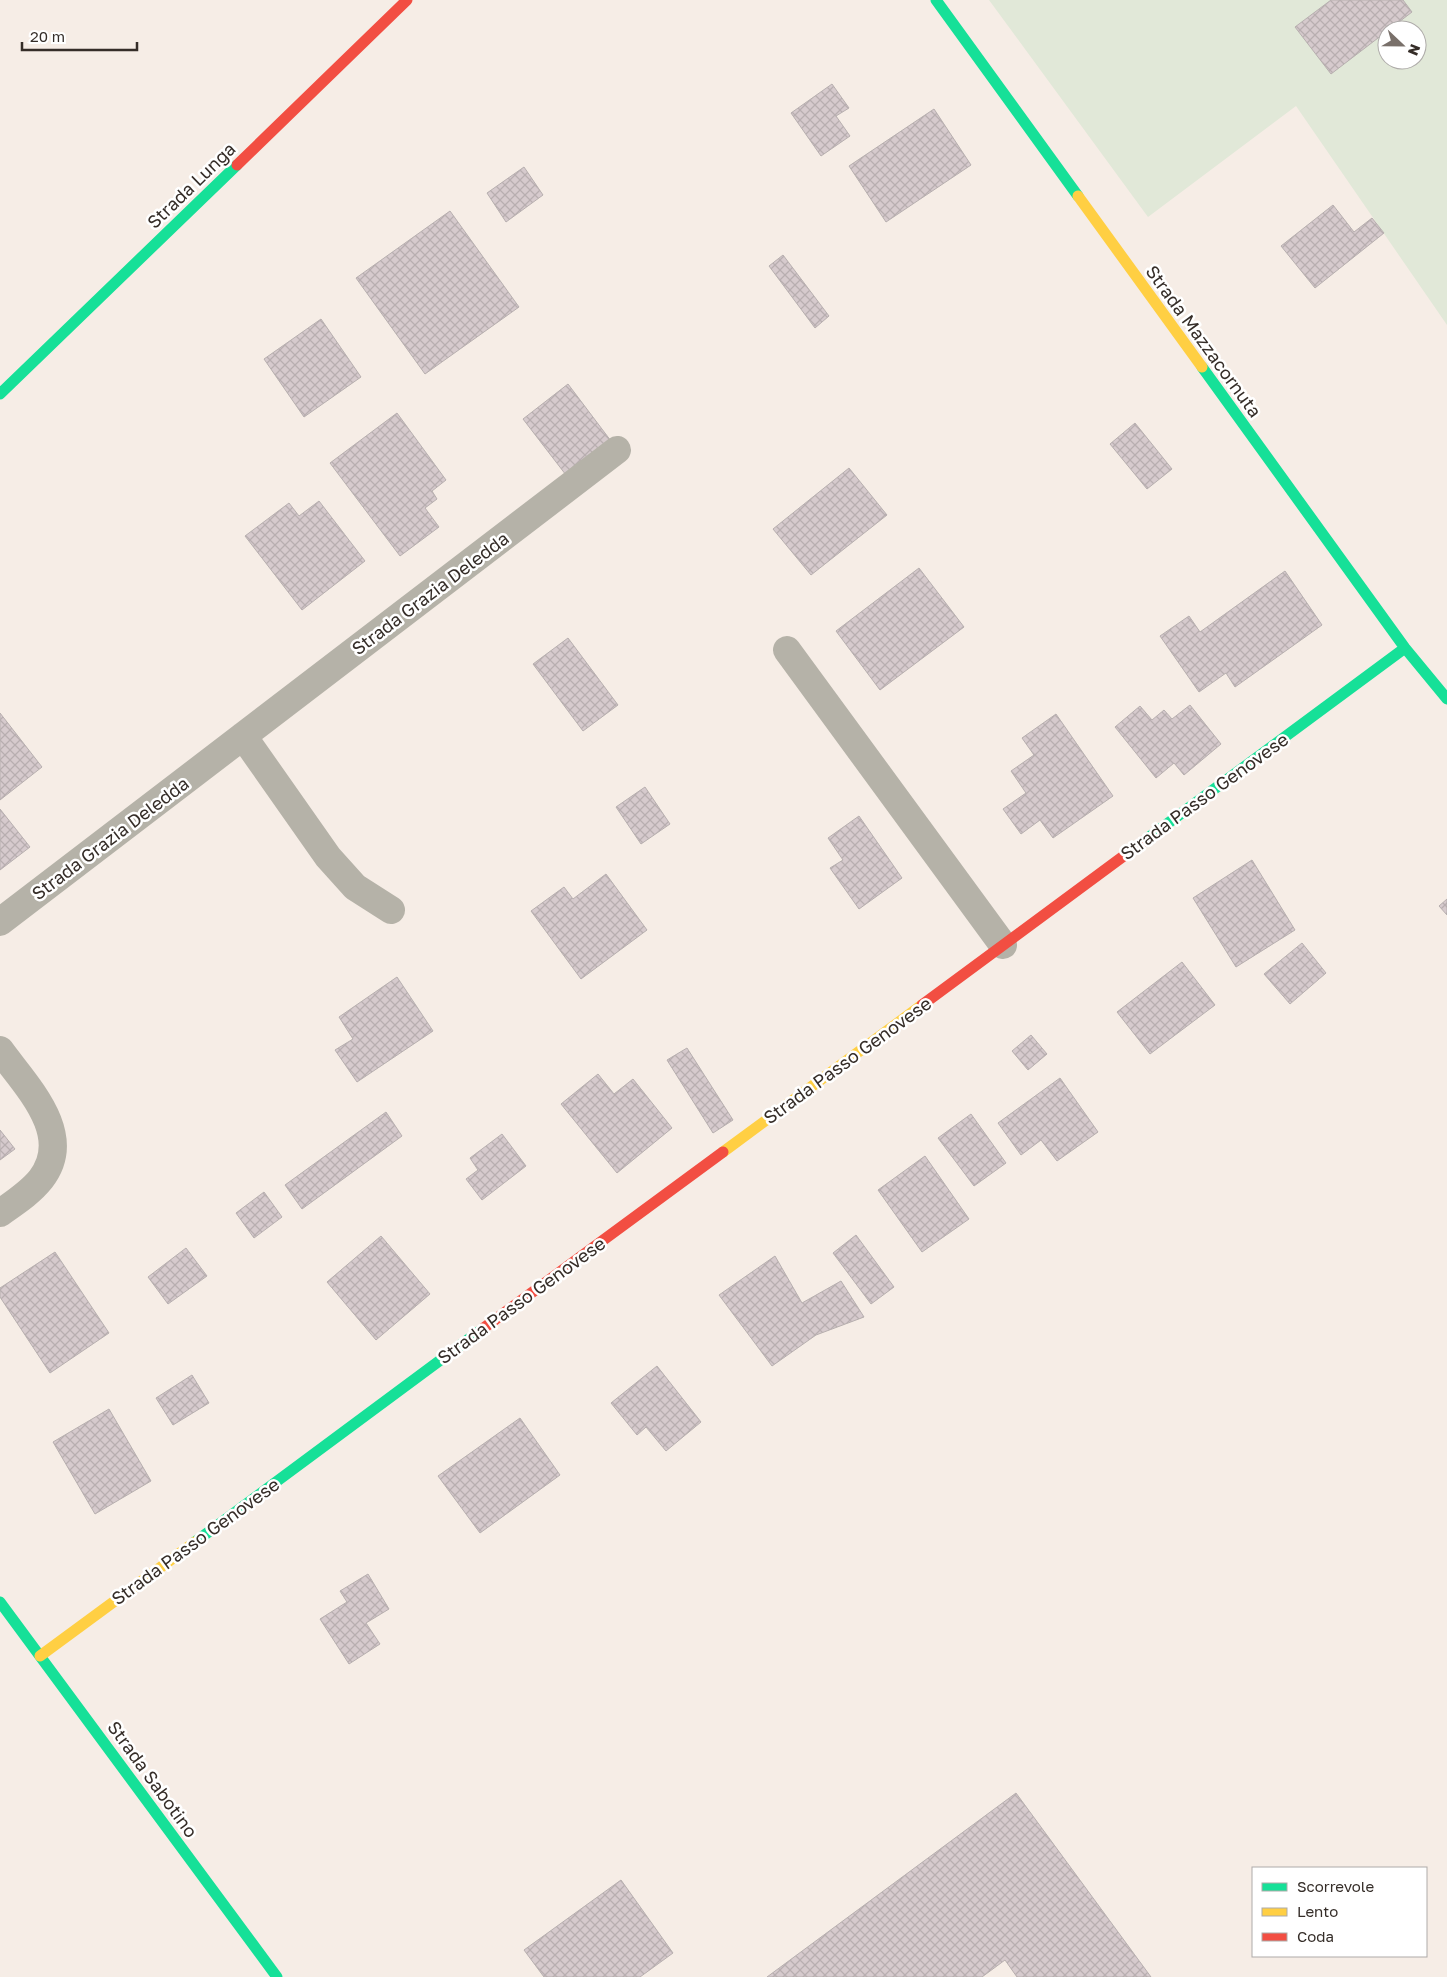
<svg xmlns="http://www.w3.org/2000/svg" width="1447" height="1977" viewBox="0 0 1447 1977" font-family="'Golos Text',sans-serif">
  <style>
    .grass { fill: #e1e8d8; fill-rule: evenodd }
    .building { fill: url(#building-cross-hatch); stroke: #b7afaf }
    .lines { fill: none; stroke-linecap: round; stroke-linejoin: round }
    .street { stroke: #b5b2a8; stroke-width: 28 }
    .fast { stroke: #16e098; stroke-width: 11 }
    .slow { stroke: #ffcf43; stroke-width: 11 }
    .jam { stroke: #f24e42; stroke-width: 11 }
    .labels { text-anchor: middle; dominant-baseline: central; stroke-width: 5; stroke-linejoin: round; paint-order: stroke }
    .street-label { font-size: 18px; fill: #352d28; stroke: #fff }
  </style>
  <defs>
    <pattern id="building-cross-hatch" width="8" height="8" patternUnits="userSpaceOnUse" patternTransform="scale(1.25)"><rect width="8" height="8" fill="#d6cacd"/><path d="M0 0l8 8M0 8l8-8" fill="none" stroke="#b8aeb0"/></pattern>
  </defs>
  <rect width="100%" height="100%" fill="#f6ede6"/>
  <path class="grass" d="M989 0H1447V325L1296 106 1148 217ZM1387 30H1417V60H1387Z"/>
  <path class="building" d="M1331 0H1403L1412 12 1331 74 1295 27Z
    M832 84 849 108 836 116 850 136 821 156 791 113Z
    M934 109 971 165 886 222 849 166Z
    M524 167 543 195 506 222 487 193Z
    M1333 205 1354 232 1372 218 1384 233 1315 288 1281 246Z
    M450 211 519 307 425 374 356 278Z
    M783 255 829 316 815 328 769 266Z
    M321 319 361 377 304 417 264 359Z
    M568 384 611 441 566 475 523 419Z
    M397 413 446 480 432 491 437 499 425 508 439 527 400 556 330 463Z
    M1135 423 1172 469 1147 489 1110 444Z
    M849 468 887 515 811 575 773 529Z
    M319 501 365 561 302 610 245 536 289 503 299 516Z
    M919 568 964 627 880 690 836 631Z
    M1285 571 1322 625 1235 687 1226 673 1199 692 1160 636 1189 616 1200 632Z
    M568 638 618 705 583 731 533 664Z
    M1190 705 1221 744 1184 775 1174 763 1156 778 1115 727 1140 706 1152 720 1164 710 1172 719Z
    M0 713 42 767 0 800Z
    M1056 714 1113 796 1053 838 1040 820 1021 834 1003 809 1026 793 1011 771 1034 755 1022 738Z
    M645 787 670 824 641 844 616 807Z
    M0 809 30 847 0 870Z
    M859 816 902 878 859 909 830 868 843 860 828 838Z
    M1252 860 1295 930 1236 967 1193 898Z
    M606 874 647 930 581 979 531 911 564 887 573 899Z
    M1447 899V915L1439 906Z
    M1302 943 1326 973 1290 1004 1264 974Z
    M1182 962 1215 1005 1150 1054 1117 1012Z
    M397 977 433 1031 357 1082 335 1050 353 1039 339 1017Z
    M1031 1035 1047 1054 1028 1070 1012 1051Z
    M687 1048 733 1120 713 1133 667 1060Z
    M598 1074 614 1094 633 1079 672 1128 617 1173 561 1104Z
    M1060 1078 1098 1132 1057 1161 1041 1140 1021 1155 998 1123Z
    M386 1112 402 1136 302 1209 285 1185Z
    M971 1114 1006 1163 974 1186 938 1138Z
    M0 1130 15 1149 0 1160Z
    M502 1134 526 1166 482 1200 466 1179 478 1170 470 1158Z
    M925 1156 969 1219 922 1252 878 1190Z
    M264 1192 282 1217 254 1238 236 1213Z
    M856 1235 894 1287 871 1304 833 1253Z
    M381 1236 430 1294 376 1340 327 1282Z
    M186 1248 207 1276 168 1304 148 1277Z
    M55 1252 109 1333 50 1373 0 1297V1288Z
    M775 1256 802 1303 841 1281 864 1317 816 1335 772 1366 719 1295Z
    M657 1366 701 1422 666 1451 646 1427 637 1435 611 1403Z
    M192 1375 209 1403 173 1425 156 1398Z
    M109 1409 151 1481 95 1514 53 1442Z
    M520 1418 560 1475 480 1533 438 1476Z
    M368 1574 389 1609 366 1623 380 1644 349 1664 320 1619 347 1602 340 1591Z
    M1016 1793 1151 1977H1017L1005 1960 982 1977H767Z
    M621 1880 673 1953 640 1977H544L524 1950Z"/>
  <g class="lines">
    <path class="street" d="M787 650 1003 945
      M243 736 328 857 355 887 391 910
      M0 922 617 450
      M0 1050C25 1085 76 1134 41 1179 30 1193 14 1203 0 1213"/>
    <path class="fast" d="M936 0 1078 196
      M1202 367 1405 648 1447 699
      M0 394 237 165
      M1148 838 1405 648
      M195 1542 481 1330
      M0 1602 277 1977"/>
    <path class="slow" d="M1078 196 1202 367
      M723 1152 922 1005
      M40 1656 195 1542"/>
    <path class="jam" d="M237 165 407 0
      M922 1005 1148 838
      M481 1330 723 1152"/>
  </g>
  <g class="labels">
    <g class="street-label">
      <text transform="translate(191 185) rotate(-44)">Strada Lunga</text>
      <text transform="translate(1204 341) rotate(54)">Strada Mazzacornuta</text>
      <text transform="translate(430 593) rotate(-37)">Strada Grazia Deledda</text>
      <text transform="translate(1204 796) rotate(-36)">Strada Passo Genovese</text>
      <text transform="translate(110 838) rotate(-37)">Strada Grazia Deledda</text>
      <text transform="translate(847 1060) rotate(-36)">Strada Passo Genovese</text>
      <text transform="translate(521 1300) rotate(-36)">Strada Passo Genovese</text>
      <text transform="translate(195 1541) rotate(-36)">Strada Passo Genovese</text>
      <text transform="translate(153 1779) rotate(54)">Strada Sabotino</text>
    </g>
  </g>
  <rect x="1252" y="1867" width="175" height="90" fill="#ffffff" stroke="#aeaba9"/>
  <rect x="1262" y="1883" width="25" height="8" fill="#16e098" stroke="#aeaba9"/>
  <text x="1297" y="1892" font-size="15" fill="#352d28">Scorrevole</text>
  <rect x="1262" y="1908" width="25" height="8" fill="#ffcf43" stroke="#aeaba9"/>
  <text x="1297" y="1917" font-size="15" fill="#352d28">Lento</text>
  <rect x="1262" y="1933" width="25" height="8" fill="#f24e42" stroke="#aeaba9"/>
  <text x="1297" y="1942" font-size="15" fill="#352d28">Coda</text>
  <g transform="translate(1402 45) rotate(112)"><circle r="24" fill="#ffffff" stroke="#aeaba9"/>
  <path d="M0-4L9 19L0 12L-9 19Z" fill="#79706a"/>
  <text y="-8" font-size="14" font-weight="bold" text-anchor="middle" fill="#352d28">N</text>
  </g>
  <path d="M22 42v8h115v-8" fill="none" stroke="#352d28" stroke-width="2.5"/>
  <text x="30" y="42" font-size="15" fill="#352d28" stroke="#ffffff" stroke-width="4" paint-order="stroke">20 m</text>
</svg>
